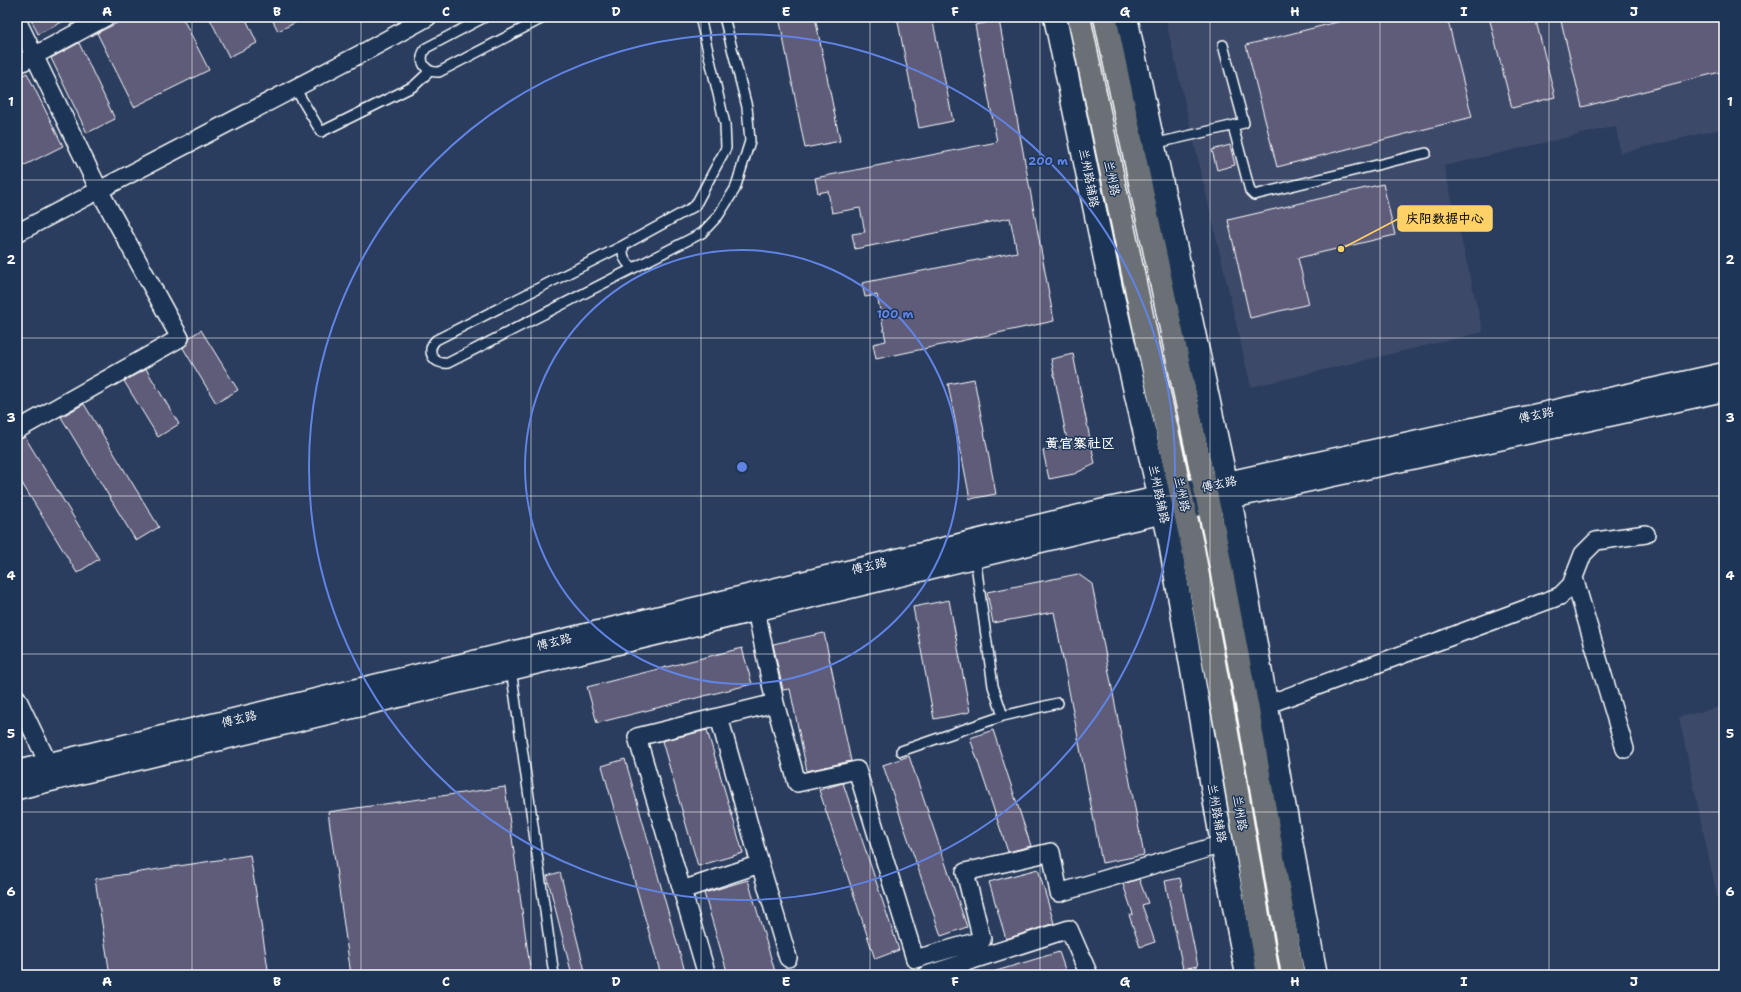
<svg xmlns="http://www.w3.org/2000/svg" width="1741" height="992" viewBox="0 0 1741 992" font-family="'Shantell Sans','LXGW WenKai TC',sans-serif">
  <style>
    .built { fill: #3e4a69 }
    .building { fill: #5e5b7a; stroke: #fff }
    .lines { fill: none; stroke-linecap: round; stroke-linejoin: round }
    .service-casing { stroke: #fff; stroke-width: 12 }
    .minor-casing { stroke: #fff; stroke-width: 20 }
    .tertiary-casing { stroke: #fff; stroke-width: 25 }
    .primary-casing { stroke: #fff; stroke-width: 25 }
    .service { stroke: #1d3557; stroke-width: 9 }
    .minor { stroke: #1d3557; stroke-width: 17 }
    .tertiary { stroke: #1d3557; stroke-width: 22 }
    .primary { stroke: #6a7074; stroke-width: 22 }
    .grid { fill: none; stroke: #fff; stroke-width: 1; stroke-opacity: 0.55 }
    .ring { fill: none; stroke: #6183e4; stroke-width: 2 }
    .labels { text-anchor: middle; dominant-baseline: central; stroke-width: 3; stroke-linejoin: round; paint-order: stroke }
    .street-label { font-size: 12px; fill: #fff; stroke: #1d3557 }
    .quarter-label { font-size: 14px; font-weight: bold; fill: #fff; stroke: #1d3557 }
    .centre { fill: #6183e4; stroke: #1d3557; stroke-width: 2 }
    .ring-label { font-size: 12px; text-anchor: middle; font-weight: bold; fill: #6183e4; stroke: #1d3557; stroke-width: 3; stroke-linejoin: round; paint-order: stroke }
    .leader { fill: none; stroke: #ffd166; stroke-width: 1.5 }
    .callout-dot { fill: #ffd166; stroke: #1d3557; stroke-width: 1.5 }
    .callout { fill: #ffd166; stroke: #ffd166; stroke-width: 1.5 }
    .callout-label { font-size: 13px; text-anchor: middle; font-weight: bold; fill: #111 }
    .neatline { fill: none; stroke: #fff; stroke-width: 1.5 }
    .grid-label { font-size: 13px; text-anchor: middle; font-weight: bold; fill: #fff }
  </style>
  <rect width="100%" height="100%" fill="#2a3d5e"/>
  <filter id="ink" filterUnits="userSpaceOnUse"><feTurbulence type="fractalNoise" baseFrequency=".025" numOctaves="2"/><feDisplacementMap in="SourceGraphic" scale="8" xChannelSelector="R" yChannelSelector="G"/><feConvolveMatrix kernelMatrix="1 2 1 2 8 2 1 2 1" color-interpolation-filters="sRGB"/></filter>
  <g filter="url(#ink)">
    <path class="built" d="M1165 17H1724V128L1620 153 1616 126 1444 166 1483 332 1251 387Z
      M1724 706V929L1679 717Z"/>
    <path class="building" d="M30 17H72L38 34Z
      M129 17H182L209 70 134 107 97 33Z
      M209 17H245L257 43 229 57Z
      M271 17H307L278 31Z
      M779 17H815L840 141 805 148Z
      M897 17H932L953 121 919 128Z
      M1357 17H1447L1472 117 1277 167 1246 45Z
      M1489 17H1535L1555 97 1512 108Z
      M1560 17H1722L1724 23V71L1582 107Z
      M999 20 1054 321 876 359 873 344 886 341 877 295 865 297 862 283 1017 252 1010 218 855 249 852 234 865 232 860 208 832 213 828 191 818 193 815 178 997 142 975 25Z
      M79 43 115 119 87 133 51 58Z
      M27 73 63 146 17 169V78Z
      M1230 145 1235 165 1217 170 1212 150Z
      M1383 184 1395 235 1298 258 1309 304 1250 318 1228 220Z
      M201 330 238 390 216 403 183 348 188 343 190 337Z
      M1073 354 1095 464 1074 474 1049 479 1043 451 1068 445 1051 359Z
      M146 369 179 424 158 437 124 381Z
      M974 379 996 494 970 499 948 384Z
      M84 404 159 527 136 541 61 417Z
      M25 437 99 559 77 573 17 475V440Z
      M1078 574 1092 584 1144 855 1102 863 1054 612 993 623 987 592Z
      M949 600 970 712 934 719 913 607Z
      M824 633 851 761 807 771 790 689 783 690 773 644Z
      M742 648 752 684 597 723 587 687Z
      M707 730 743 853 698 866 662 741Z
      M993 730 1031 846 1008 852 970 738Z
      M909 756 967 927 941 936 883 765Z
      M625 759 686 975H661L602 766Z
      M843 783 899 950 875 959 819 790Z
      M505 787 531 975H351L328 812Z
      M250 855 269 975H110L95 879Z
      M1038 869 1054 923 1006 939 989 882Z
      M560 872 586 975H572L547 876Z
      M1180 878 1198 966 1183 969 1165 881Z
      M1139 879 1148 903 1142 905 1155 942 1140 947 1129 915 1133 914 1123 884Z
      M748 880 776 975H728L704 893Z
      M1059 952 1067 975H994L993 972Z"/>
    <g class="lines">
      <defs>
        <path id="service" d="M485 17 426 48C417 60 425 73 439 72L545 17
          M700 17 725 124 726 148 695 206 624 245 436 340C425 350 433 365 448 363L702 233 718 216 735 189 750 141 747 107 724 17
          M295 88 321 132 414 86 430 71
          M1233 126 1250 191 1254 195 1426 153
          M1153 144 1244 123 1223 45
          M624 245C621 255 625 263 634 268
          M975 557 993 686 1003 716
          M511 669 554 975
          M901 751 1003 716 1058 703"/>
        <path id="minor" d="M17 20 99 190 180 338 17 430
          M17 65 106 17
          M17 233 368 50 428 17
          M1574 578 1625 749
          M756 610 775 703 797 783 857 770 915 959 982 940 965 872 1051 852 1059 893 1222 844
          M17 698 49 765
          M1266 705 1560 596 1571 585 1583 554 1596 541 1646 534
          M760 864 788 958
          M682 890 760 864 719 717
          M707 975 637 737 775 703
          M926 975 1069 929 1089 975"/>
        <path id="tertiary" d="M1055 17 1111 288 1169 537 1222 844 1247 975
          M1126 17 1233 514 1282 793 1316 975
          M17 772 1109 509 1724 374
          M17 788 1111 524 1208 502 1724 390"/>
        <path id="primary" d="M1079 17 1142 316 1193 549 1227 733 1268 975
          M1105 17 1214 531 1248 710 1293 975"/>
      </defs>
      <use href="#service" class="service-casing"/>
      <use href="#minor" class="minor-casing"/>
      <use href="#tertiary" class="tertiary-casing"/>
      <use href="#primary" class="primary-casing"/>
      <use href="#service" class="service"/>
      <use href="#minor" class="minor"/>
      <use href="#tertiary" class="tertiary"/>
      <use href="#primary" class="primary"/>
    </g>
  </g>
  <path class="grid" d="M192 17V975M361 17V975M531 17V975M701 17V975M870 17V975M1040 17V975M1210 17V975M1380 17V975M1549 17V975M17 180H1724M17 338H1724M17 496H1724M17 654H1724M17 812H1724"/>
  <g class="ring">
    <circle cx="742" cy="467" r="217"/>
    <circle cx="742" cy="467" r="433"/>
  </g>
  <g class="labels">
    <g class="street-label">
      <text transform="translate(1089 178) rotate(79)">兰州路辅路</text>
      <text transform="translate(1112 178) rotate(78)">兰州路</text>
      <text transform="translate(1536 415) rotate(-12)">傅玄路</text>
      <text transform="translate(1219 484) rotate(-12)">傅玄路</text>
      <text transform="translate(1159 494) rotate(78)">兰州路辅路</text>
      <text transform="translate(1182 494) rotate(78)">兰州路</text>
      <text transform="translate(869 566) rotate(-13)">傅玄路</text>
      <text transform="translate(554 642) rotate(-14)">傅玄路</text>
      <text transform="translate(239 719) rotate(-13)">傅玄路</text>
      <text transform="translate(1217 813) rotate(80)">兰州路辅路</text>
      <text transform="translate(1240 813) rotate(81)">兰州路</text>
    </g>
    <g class="quarter-label">
      <text x="1080" y="443">黄官寨社区</text>
    </g>
  </g>
  <circle cx="742" cy="467" r="6" class="centre"/>
  <g class="ring-label">
    <text x="1048" y="165">200 m</text>
    <text x="895" y="318">100 m</text>
  </g>
  <path class="leader" d="M1341 249L1398 219"/>
  <circle class="callout-dot" cx="1341" cy="249" r="4"/>
  <rect class="callout" x="1398" y="206" width="94" height="25" rx="4"/>
  <g class="callout-label">
    <text x="1445" y="223">庆阳数据中心</text>
  </g>
  <rect width="1741" height="992" fill="none" stroke="#1d3557" stroke-width="44"/>
  <rect x="22" y="22" width="1697" height="948" class="neatline"/>
  <g class="grid-label">
    <text x="107" y="16">A</text>
    <text x="277" y="16">B</text>
    <text x="446" y="16">C</text>
    <text x="616" y="16">D</text>
    <text x="786" y="16">E</text>
    <text x="955" y="16">F</text>
    <text x="1125" y="16">G</text>
    <text x="1295" y="16">H</text>
    <text x="1464" y="16">I</text>
    <text x="1634" y="16">J</text>
    <text x="11" y="106">1</text>
    <text x="1730" y="106">1</text>
    <text x="11" y="264">2</text>
    <text x="1730" y="264">2</text>
    <text x="11" y="422">3</text>
    <text x="1730" y="422">3</text>
    <text x="11" y="580">4</text>
    <text x="1730" y="580">4</text>
    <text x="11" y="738">5</text>
    <text x="1730" y="738">5</text>
    <text x="11" y="896">6</text>
    <text x="1730" y="896">6</text>
    <text x="107" y="986">A</text>
    <text x="277" y="986">B</text>
    <text x="446" y="986">C</text>
    <text x="616" y="986">D</text>
    <text x="786" y="986">E</text>
    <text x="955" y="986">F</text>
    <text x="1125" y="986">G</text>
    <text x="1295" y="986">H</text>
    <text x="1464" y="986">I</text>
    <text x="1634" y="986">J</text>
  </g>
</svg>
